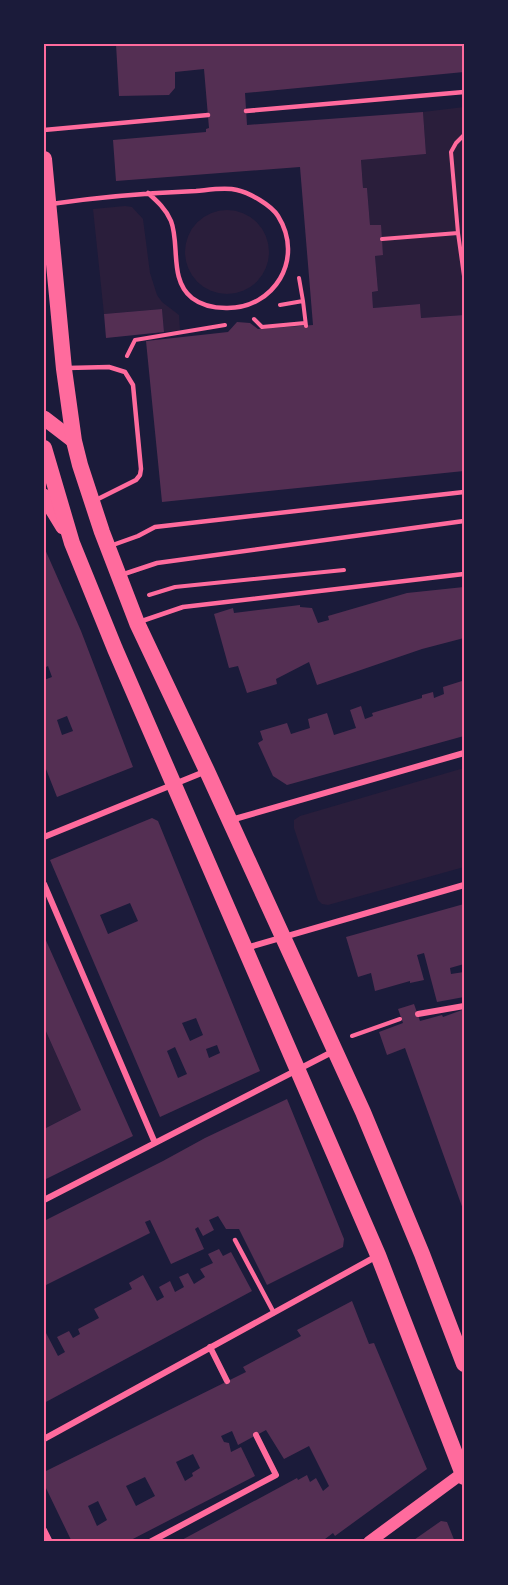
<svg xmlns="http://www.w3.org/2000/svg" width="508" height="1585" viewBox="0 0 508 1585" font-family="'Nunito Sans',sans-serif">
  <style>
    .green { fill: #2a1e3b }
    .building { fill: #542f53; fill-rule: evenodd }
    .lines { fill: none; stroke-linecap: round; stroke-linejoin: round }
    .path { stroke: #ff6b9d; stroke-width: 4 }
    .service { stroke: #ff6b9d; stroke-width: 4.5 }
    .minor { stroke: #ff6b9d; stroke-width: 6 }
    .secondary { stroke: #ff6b9d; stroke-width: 12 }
    .primary { stroke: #ff6b9d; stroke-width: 15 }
    .trunk { stroke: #ff6b9d; stroke-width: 16 }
    .neatline { fill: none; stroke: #ff6b9d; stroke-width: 2 }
  </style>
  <rect width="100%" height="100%" fill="#1b1b3a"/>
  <path class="green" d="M464 107V315L421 318 420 304 373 308 372 292 378 291 375 256 383 254 380 225H370L367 188H363L361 160 426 154 423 112Z
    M125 206 132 207 143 219 150 273 157 295 162 302 179 315 180 330 164 332 162 309 104 314 93 209Z
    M185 252a42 42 0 1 1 84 0a42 42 0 1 1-84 0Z
    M464 768V867L328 905 322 904 318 900 294 828V820L300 816Z
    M44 1027 81 1110 44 1129Z"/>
  <path class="building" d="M116 44H464V72L245 93 247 125 423 112 426 154 361 160 363 188H367L370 225H381L383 255 375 256 378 291 372 292 373 308 420 304 421 318 464 315V471L162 502 146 341 228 332 237 322 250 323 258 329 313 325 300 167 116 181 113 140 206 132V129L209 128 204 69 175 72V88L169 95 119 96Z
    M162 309 164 332 106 338 104 314Z
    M44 547 81 631 133 767 57 797 44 764V680L52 677 48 666 44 668ZM67 716 73 731 62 735 57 720Z
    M464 587V638L422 649 317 685 309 662 276 679 277 684 247 693 238 666 229 668 214 614 233 608 234 613 300 605V607L312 608 318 623 329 620 328 616 407 593Z
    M462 681 464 693V736L287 785 273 776 258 743 263 740 260 731 287 723 291 734 310 728 308 719 327 713 334 735 356 728 350 710 361 706 365 719 373 716 372 713 422 698V695L433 692 434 698 444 694 443 687Z
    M152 818 158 821 260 1071 160 1117 50 860ZM130 903 138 921 108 934 100 915ZM196 1018 203 1035 190 1041 182 1023ZM217 1045 220 1053 209 1058 206 1049ZM175 1047 187 1074 178 1078 167 1051Z
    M464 904V964L450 968 451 974 464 972V997L437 1002 424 953 417 955 424 980 410 983V981L375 991 371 973 358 977 346 937Z
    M44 936 133 1136 44 1180V1129L81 1110 44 1027Z
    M414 1004 420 1021 442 1015 443 1017 462 1010 464 1017V1212L405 1048 387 1055 379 1032 403 1023 398 1009Z
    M287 1099 344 1239 343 1247 267 1285 239 1229H226L218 1216 209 1220 214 1230 203 1236 198 1227 195 1229 204 1249 171 1264 150 1220 145 1222 150 1233 44 1286V1221L163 1161 205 1138Z
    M219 1249 223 1256 231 1252 252 1291 44 1403V1334L46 1333 58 1356 65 1352 57 1337 69 1331 73 1338 80 1334 78 1329 99 1318 94 1309 132 1289 129 1283 143 1275 157 1301 164 1297 159 1287 170 1281 175 1292 184 1287 179 1277 188 1273 194 1284 205 1277 200 1269 213 1263 208 1254Z
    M352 1301 369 1344 374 1343 427 1469 335 1536 333 1533 321 1542H178L297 1478 298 1480 307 1475 310 1482 316 1478 323 1491 329 1486 309 1446 284 1459 266 1430 238 1445 232 1431 221 1436 224 1442 229 1443 231 1452 241 1447 255 1476 127 1542H72L44 1484V1472L246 1372 243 1367 301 1336 297 1330ZM193 1454 200 1468 192 1473 193 1476 185 1481 176 1462ZM145 1477 155 1496 136 1506 126 1486ZM98 1501 107 1520 97 1526 88 1506Z
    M441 1521 447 1522 455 1542H411Z"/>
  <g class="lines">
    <path class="path" d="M464 135 456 143 451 152 458 233 464 276
      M382 239 458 233
      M303 301 306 326
      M280 305 303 301 299 278
      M254 319 262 327 305 323
      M127 356 135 340 225 325
      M149 595 175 587 344 570
      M352 1036 400 1019"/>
    <path class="service" d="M246 111 464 92
      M44 130 208 115
      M51 204C99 197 147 193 196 191 208 190 225 187 237 190 250 193 271 205 278 216 305 259 274 309 226 308 214 308 201 305 192 298 169 280 180 244 171 221 166 209 157 201 148 193
      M67 368 109 367 125 372 133 385 141 469 140 475 136 480 96 500
      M110 546 138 536 155 527 464 492
      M121 575 157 563 464 521
      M139 622 183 607 464 574
      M235 1240 274 1313"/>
    <path class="minor" d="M231 820 464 753
      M44 837 204 772
      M44 884 155 1143
      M246 948 464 885
      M418 1014 464 1006
      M44 1200 334 1051
      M210 1347 227 1381
      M44 1439 377 1256
      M44 1530 50 1542
      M150 1542 276 1475 256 1435"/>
    <path class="secondary" d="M369 1542 464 1472"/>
    <path class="primary" d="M44 418 74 441
      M44 496 63 527"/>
    <path class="trunk" d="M44 159 64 369 74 441 80 465 102 532 137 623 207 771 363 1112 422 1254 464 1364
      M44 448 72 543 115 649 378 1255 464 1477"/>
  </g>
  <rect width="508" height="1585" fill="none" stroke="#1b1b3a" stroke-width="90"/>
  <rect x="45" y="45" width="418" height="1495" class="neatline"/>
</svg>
